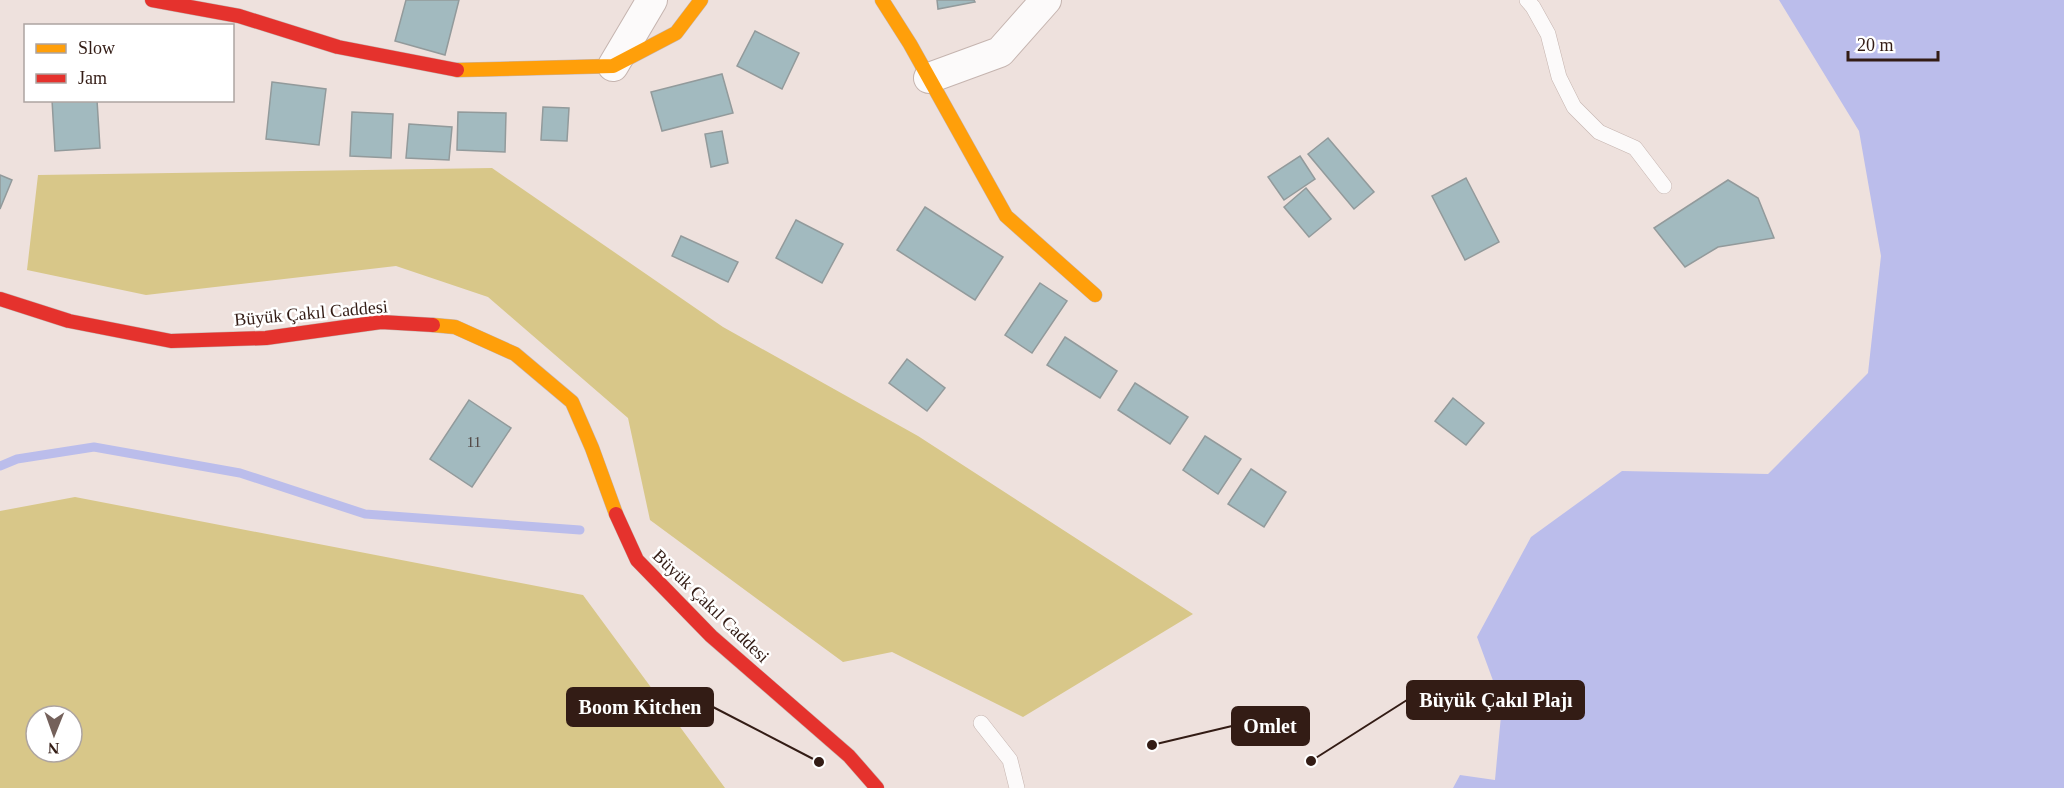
<svg xmlns="http://www.w3.org/2000/svg" width="2064" height="788" viewBox="0 0 2064 788" font-family="'Times New Roman',serif">
  <style>
    .forest { fill: #d8c789; fill-rule: evenodd }
    .water { fill: #bbbdeb }
    .lines { fill: none; stroke-linecap: round; stroke-linejoin: round }
    .stream { stroke: #bbbdeb; stroke-width: 9 }
    .building { fill: #a2babf; stroke: #929a9b; stroke-width: 1.5 }
    .lane-casing { stroke: #c5b4af; stroke-width: 16 }
    .street-casing { stroke: #c5b4af; stroke-width: 32 }
    .slow-casing { stroke: #c5b4af; stroke-width: 15 }
    .jam-casing { stroke: #c5b4af; stroke-width: 15 }
    .lane { stroke: #fcfafa; stroke-width: 15 }
    .street { stroke: #fcfafa; stroke-width: 30 }
    .slow { stroke: #ff9f0a; stroke-width: 14 }
    .jam { stroke: #e5322d; stroke-width: 14 }
    .labels { text-anchor: middle; dominant-baseline: central; stroke-width: 5; stroke-linejoin: round; paint-order: stroke }
    .number-label { font-size: 15px; fill: #4f4440 }
    .street-label { font-size: 18px; fill: #331c15; stroke: #fff }
    .leader { fill: none; stroke: #331c15; stroke-width: 2 }
    .callout-dot { fill: #331c15; stroke: #fff; stroke-width: 2 }
    .callout { fill: #331c15; stroke: #331c15; stroke-width: 2 }
    .callout-label { font-size: 20px; text-anchor: middle; font-weight: bold; fill: #fff }
  </style>
  <rect width="100%" height="100%" fill="#eee1dd"/>
  <path class="forest" d="M492 168 723 327 918 436 1193 614 1023 717 892 652 843 662 650 520 628 418 488 297 396 266 146 295 27 270 38 175Z
    M75 497 583 595 725 788H0V511ZM36 716H72V752H36Z"/>
  <path class="water" d="M1779 0H2064V788H1453L1460 775 1495 780 1502 705 1477 637 1531 537 1622 471 1768 474 1868 373 1881 256 1859 131Z"/>
  <g class="lines">
    <path class="stream" d="M0 466 17 459 94 447 240 473 365 514 580 530"/>
  </g>
  <path class="building" d="M406 0H459L445 55 395 41Z
    M937 0H974L975 2 938 9Z
    M755 31 799 53 782 89 737 66Z
    M722 74 733 113 662 131 651 92Z
    M272 82 326 89 319 145 266 139Z
    M52 100H97L100 148 55 151Z
    M543 107 569 108 567 141 541 140Z
    M352 112 393 114 391 158 350 156Z
    M458 112 506 113 505 152 457 150Z
    M409 124 452 127 449 160 406 158Z
    M722 131 728 163 711 167 705 134Z
    M1328 138 1374 192 1354 209 1308 154Z
    M1300 156 1315 179 1284 200 1268 177Z
    M0 175 12 180 0 209Z
    M1466 178 1499 242 1465 260 1432 196Z
    M1728 180 1758 198 1774 238 1718 247 1685 267 1654 228Z
    M1306 188 1331 219 1309 237 1284 207Z
    M925 207 1003 257 975 300 897 250Z
    M796 220 843 244 822 283 776 258Z
    M681 236 738 262 728 282 672 256Z
    M1040 283 1067 301 1032 353 1005 335Z
    M1065 337 1117 371 1100 398 1047 365Z
    M907 359 945 388 927 411 889 383Z
    M1135 383 1188 417 1170 444 1118 410Z
    M1453 398 1484 423 1466 445 1435 421Z
    M469 400 511 428 472 487 430 459Z
    M1205 436 1241 459 1218 494 1183 470Z
    M1251 469 1286 492 1264 527 1228 504Z"/>
  <g class="lines">
    <defs>
      <path id="lane" d="M1527 0 1533 7 1548 34 1559 77 1574 107 1599 132 1635 148 1664 186
        M981 723 1010 760 1017 788"/>
      <path id="street" d="M613 66 652 0
        M929 78 1000 52 1046 0"/>
      <path id="slow" d="M882 0 910 44 1006 216 1095 295
        M457 70 613 66 676 33 701 0
        M433 325 455 327 515 354 572 402 592 448 616 514"/>
      <path id="jam" d="M152 0 239 16 338 47 457 70
        M0 299 69 321 171 341 266 338 381 322 433 325
        M616 514 637 560 711 636 849 756 877 788"/>
    </defs>
    <use href="#lane" class="lane-casing"/>
    <use href="#street" class="street-casing"/>
    <use href="#slow" class="slow-casing"/>
    <use href="#jam" class="jam-casing"/>
    <use href="#lane" class="lane"/>
    <use href="#street" class="street"/>
    <use href="#slow" class="slow"/>
    <use href="#jam" class="jam"/>
  </g>
  <g class="labels">
    <g class="number-label">
      <text x="474" y="442">11</text>
    </g>
    <g class="street-label">
      <text transform="translate(311 313) rotate(-5)">Büyük Çakıl Caddesi</text>
      <text transform="translate(711 606) rotate(44)">Büyük Çakıl Caddesi</text>
    </g>
  </g>
  <path class="leader" d="M1311 761L1407 700M819 762L713 707M1152 745L1232 726"/>
  <g class="callout-dot">
    <circle cx="1311" cy="761" r="6"/>
    <circle cx="819" cy="762" r="6"/>
    <circle cx="1152" cy="745" r="6"/>
  </g>
  <g class="callout">
    <rect x="1407" y="681" width="177" height="38" rx="6"/>
    <rect x="567" y="688" width="146" height="38" rx="6"/>
    <rect x="1232" y="707" width="77" height="38" rx="6"/>
  </g>
  <g class="callout-label">
    <text x="1496" y="707">Büyük Çakıl Plajı</text>
    <text x="640" y="714">Boom Kitchen</text>
    <text x="1270" y="733">Omlet</text>
  </g>
  <rect x="24" y="24" width="210" height="78" fill="#ffffff" stroke="#ada4a1" stroke-width="1.5"/>
  <rect x="36" y="44" width="30" height="9" fill="#ff9f0a" stroke="#ada4a1" stroke-width="1.5"/>
  <text x="78" y="54" font-size="18" fill="#331c15">Slow</text>
  <rect x="36" y="74" width="30" height="9" fill="#e5322d" stroke="#ada4a1" stroke-width="1.5"/>
  <text x="78" y="84" font-size="18" fill="#331c15">Jam</text>
  <g transform="translate(54 734) rotate(181)"><circle r="28" fill="#ffffff" stroke="#ada4a1" stroke-width="1.5"/>
  <path d="M0-4.5L10 22L0 15L-10 22Z" fill="#74615b"/>
  <text y="-9" font-size="16" font-weight="bold" text-anchor="middle" fill="#331c15">N</text>
  </g>
  <path d="M1848 51v9h90v-9" fill="none" stroke="#331c15" stroke-width="3"/>
  <text x="1857" y="51" font-size="18" fill="#331c15" stroke="#ffffff" stroke-width="4.5" paint-order="stroke">20 m</text>
</svg>
